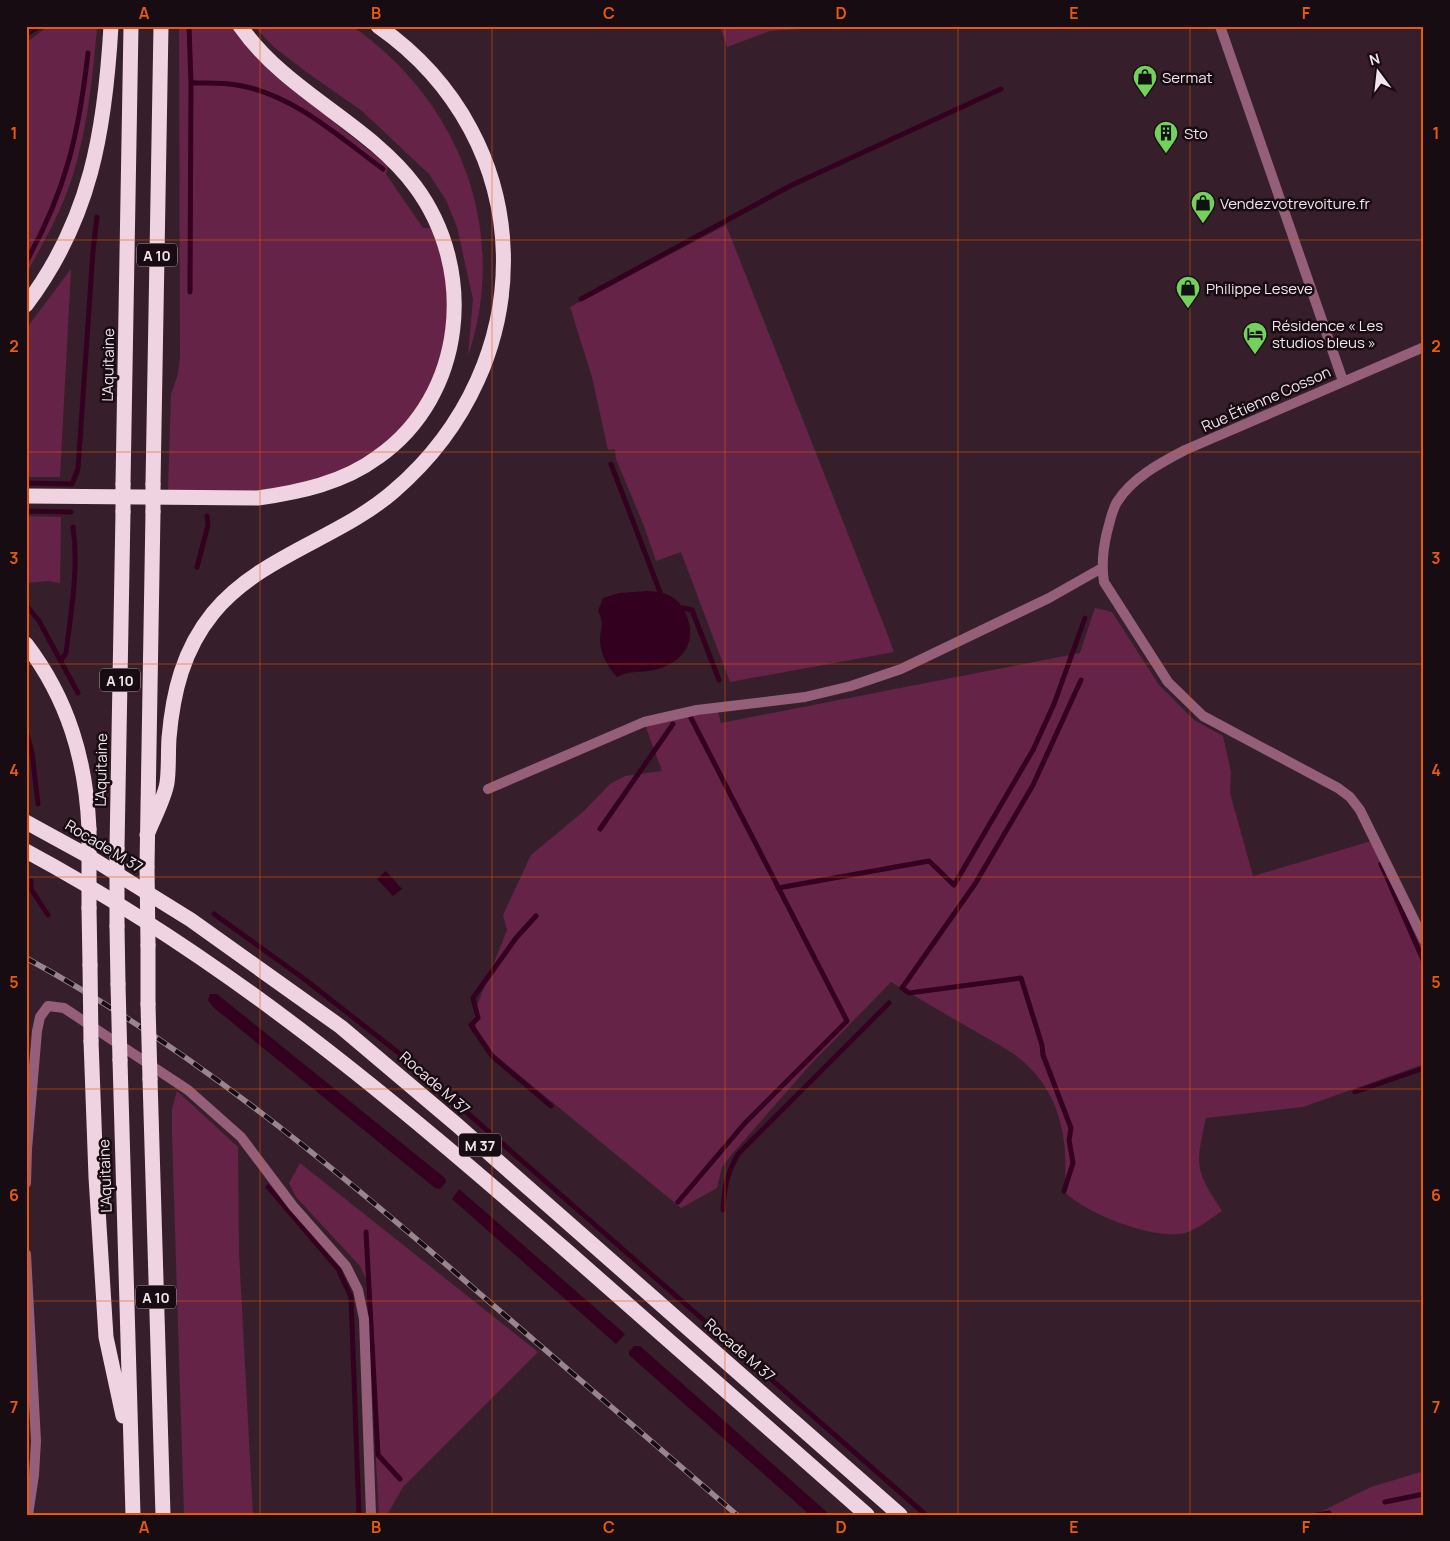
<svg xmlns="http://www.w3.org/2000/svg" width="1450" height="1541" viewBox="0 0 1450 1541" font-family="Manrope,sans-serif">
  <style>
    .green { fill: #662348 }
    .water { fill: #34001f }
    .lines { fill: none; stroke-linecap: round; stroke-linejoin: round }
    .stream { stroke: #34001f; stroke-width: 5 }
    .street { stroke: #955f79; stroke-width: 10 }
    .highway { stroke: #efd3e0; stroke-width: 15 }
    .rail-casing { stroke: #99858e; stroke-width: 5.5 }
    .rail { stroke: #170c11; stroke-width: 4; stroke-dasharray: 11; stroke-linecap: butt }
    .highway-bridge { stroke: #efd3e0; stroke-width: 15 }
    .grid { fill: none; stroke: #e8590c; stroke-width: 1; stroke-opacity: 0.55 }
    .labels { text-anchor: middle; dominant-baseline: central; stroke-width: 5; stroke-linejoin: round; paint-order: stroke }
    .shield { fill: #170c11; stroke: #b2a3aa; stroke-width: 1 }
    .shield-label { font-size: 14px; font-weight: bold; fill: #f4e4eb }
    .poi-label { font-size: 15px; fill: #f4e4eb; stroke: #170c11; text-anchor: start }
    .street-label { font-size: 15px; fill: #f4e4eb; stroke: #170c11 }
    .neatline { fill: none; stroke: #e8590c; stroke-width: 2 }
    .grid-label { font-size: 16px; text-anchor: middle; font-weight: bold; fill: #e8590c }
  </style>
  <rect width="100%" height="100%" fill="#361f2a"/>
  <path class="green" d="M48 26H97C93 76 87 133 71 181 60 214 43 244 26 274V43Z
    M179 26H232C276 82 335 121 388 166L386 174 423 228H432C472 327 430 441 327 478 275 496 222 493 168 492L171 394 178 374 180 357Z
    M254 26H352C460 101 510 231 468 356L473 299 457 227 446 200 429 174 362 111 305 71 274 47Z
    M720 26H851L770 31 727 47Z
    M726 225 887 633 894 652 730 682 681 552 656 561 644 526 616 459 615 449 608 450 592 377 570 307Z
    M71 269 60 477H26V329Z
    M26 516 61 517 60 583 48 581 26 583Z
    M1095 608 1112 612 1159 685 1194 720 1223 736 1231 772 1230 793 1253 876 1375 840 1424 940V1064L1303 1107 1206 1118C1195 1167 1195 1169 1222 1211 1211 1218 1197 1230 1185 1233 1155 1241 1084 1213 1064 1191 1069 1145 1062 1098 1027 1065 1012 1050 991 1041 973 1030 945 1014 918 998 891 982L810 1065 732 1154 722 1167 717 1188 681 1208 495 1055 477 1033 474 1013 507 930 503 915 531 855 584 811 610 784 625 776 662 771 644 722 717 708 721 723 1080 653Z
    M177 1091 238 1147 239 1253 253 1515H184L172 1135V1109Z
    M300 1163 538 1352 403 1487 387 1515H379L366 1279 360 1266 296 1197 289 1183Z
    M1424 1471V1515H1314L1371 1487Z"/>
  <path class="water" d="M647 591C664 592 677 595 685 612 699 640 684 663 654 670 641 673 630 670 617 677 608 667 601 655 600 642 600 627 605 626 598 611L603 598 620 593Z
    M386 871 402 889 393 896 377 879Z
    M210 994H217L445 1178 446 1182 440 1189 435 1188 213 1007 208 1000Z
    M459 1189 625 1334 616 1344 452 1199Z
    M634 1346H640L830 1515H810L629 1355V1351Z"/>
  <g class="lines">
    <path class="stream" d="M189 26 191 83
      M26 34 40 26
      M26 262C66 191 79 133 88 53
      M190 292 191 83C206 83 222 82 237 85 293 94 339 137 383 169
      M581 299 792 185 1001 89
      M611 464 660 592
      M26 483 72 484 78 469 93 251 97 217
      M26 511 71 512
      M197 567 208 525 207 516
      M26 605 39 621 78 693
      M683 608 692 610 719 680
      M61 660 66 653C71 611 79 569 73 527
      M26 731 32 753
      M28 752 32 753 38 804
      M600 829 673 724
      M1381 864 1424 962
      M31 881V889L48 915
      M778 888 929 861 954 885 1033 750 1054 704 1085 618
      M214 914 303 978 400 1054 926 1515
      M536 916 516 938 473 998 478 1018 471 1025 492 1056 551 1106
      M26 1042 27 1033
      M1355 1092 1424 1068
      M268 1187 338 1269 351 1297 359 1515
      M1064 1191 1073 1163 1069 1140 1071 1128 1043 1055 1042 1045 1021 978 909 993 902 988 975 884 1033 785 1081 680
      M678 1202 745 1123 847 1021 691 718
      M723 1210C724 1188 727 1173 738 1154L889 1003
      M366 1232 378 1455 400 1479
      M1385 1502 1424 1494
      M1316 1515 1329 1513"/>
    <path class="street" d="M1220 26 1343 381
      M1424 347 1185 450C1160 463 1132 478 1117 502 1112 510 1110 522 1107 532 1103 549 1101 564 1104 582L1168 682 1203 716 1338 788 1350 797 1360 810 1424 940
      M488 789 644 722 697 710 805 697 851 686 901 669 1049 598 1102 568
      M26 1183 27 1149 37 1031 40 1017 48 1006 64 1008 188 1090 241 1137 293 1206 346 1266 358 1290 364 1319 371 1515
      M26 1254 36 1441 34 1475 28 1515"/>
    <path class="highway" d="M26 305C91 219 105 130 111 26
      M123 484 131 26
      M153 484 161 26
      M26 496 258 498C300 492 343 483 378 457 466 395 477 269 415 186 368 123 287 93 240 26
      M26 644C68 699 86 760 89 829
      M26 822 88 856 191 920 341 1027 457 1125 900 1515
      M147 835C153 819 164 800 167 783 169 769 168 753 169 738 173 692 183 650 213 613 261 555 339 539 394 491 543 363 542 141 378 26
      M117 848 123 512
      M26 851C230 961 394 1100 567 1251 667 1339 767 1427 867 1515
      M147 867 153 512
      M89 908 90 965
      M117 926 118 984
      M148 945V1004
      M91 1041 96 1177 106 1337 123 1416
      M120 1060 133 1515
      M150 1079 163 1515"/>
    <defs>
      <path id="rail" d="M26 958C190 1047 339 1171 479 1293 565 1367 651 1441 737 1515"/>
    </defs>
    <use href="#rail" class="rail-casing"/>
    <use href="#rail" class="rail"/>
    <path class="highway-bridge" d="M123 512V484
      M153 512V484
      M89 829V908
      M117 848V926
      M147 867 148 945
      M90 965 91 1041
      M118 984 120 1060
      M148 1004 150 1079"/>
  </g>
  <path class="grid" d="M260 26V1515M492 26V1515M725 26V1515M958 26V1515M1190 26V1515M26 240H1424M26 452H1424M26 664H1424M26 877H1424M26 1089H1424M26 1301H1424"/>
  <defs>
    <symbol id="shop-pin" viewBox="-11 -11 22 30"><path d="M0 17L-7.5 6A9.5 9.5 0 1 1 7.5 6Z" fill="#74d25c" stroke="#170c11"/><path d="M-5-2.5h2.3a2.7 3.5 0 0 1 5.4 0H5L5.5 6h-11ZM-1.5-2.5h3a1.5 2.3 0 0 0-3 0Z" fill="#111"/></symbol>
    <symbol id="building-pin" viewBox="-11 -11 22 30"><path d="M0 17L-7.5 6A9.5 9.5 0 1 1 7.5 6Z" fill="#74d25c" stroke="#170c11"/><path d="M-4-6H4V6H1V3H-1V6H-4ZM-2.5-4.3h1.7v1.8h-1.7ZM.8-4.3h1.7v1.8H.8ZM-2.5-1h1.7V.8h-1.7ZM.8-1h1.7V.8H.8Z" fill="#111"/></symbol>
    <symbol id="hotel-pin" viewBox="-11 -11 22 30"><path d="M0 17L-7.5 6A9.5 9.5 0 1 1 7.5 6Z" fill="#74d25c" stroke="#170c11"/><path d="M-6-4.5h1.5V1H6V5H4.5V3h-9V5H-6ZM-4 0a1.8 1.8 0 1 1 3.6 0ZM.5 0V-2.5h3Q6-2.5 6 0Z" fill="#111"/></symbol>
  </defs>
  <g fill-rule="evenodd">
    <use href="#shop-pin" x="1131" y="63" width="28" height="38"/>
    <use href="#building-pin" x="1152" y="119" width="28" height="38"/>
    <use href="#shop-pin" x="1189" y="189" width="28" height="38"/>
    <use href="#shop-pin" x="1174" y="274" width="28" height="38"/>
    <use href="#hotel-pin" x="1241" y="320" width="28" height="38"/>
  </g>
  <g class="labels">
    <g class="shield">
      <rect x="137" y="243.5" width="40" height="23" rx="4"/>
      <rect x="100" y="668.5" width="40" height="23" rx="4"/>
      <rect x="459" y="1133.5" width="42" height="23" rx="4"/>
      <rect x="136" y="1285.5" width="40" height="23" rx="4"/>
    </g>
    <g class="shield-label">
      <text x="157" y="255">A 10</text>
      <text x="120" y="680">A 10</text>
      <text x="480" y="1145">M 37</text>
      <text x="156" y="1297">A 10</text>
    </g>
    <g class="poi-label">
      <text x="1162" y="77">Sermat</text>
      <text x="1184" y="133">Sto</text>
      <text x="1220" y="203">Vendezvotrevoiture.fr</text>
      <text x="1206" y="288">Philippe Leseve</text>
      <text x="1272" y="325">Résidence « Les<tspan x="1272" dy="17">studios bleus »</tspan></text>
    </g>
    <g class="street-label">
      <text transform="translate(108 365) rotate(-89)">L'Aquitaine</text>
      <text transform="translate(1266 399) rotate(-24)">Rue Étienne Cosson</text>
      <text transform="translate(101 770) rotate(-89)">L'Aquitaine</text>
      <text transform="translate(104 846) rotate(31)">Rocade M 37</text>
      <text transform="translate(435 1083) rotate(41)">Rocade M 37</text>
      <text transform="translate(105 1176) rotate(-92)">L'Aquitaine</text>
      <text transform="translate(740 1350) rotate(41)">Rocade M 37</text>
    </g>
  </g>
  <rect width="1450" height="1541" fill="none" stroke="#170c11" stroke-width="55"/>
  <g transform="translate(1378 72) rotate(345)" stroke="#170c11" stroke-width="4" paint-order="stroke">
  <path d="M0-4L9 19L0 12L-9 19Z" fill="#f4e4eb"/>
  <text y="-8" font-size="14" font-weight="bold" text-anchor="middle" fill="#f4e4eb">N</text>
  </g>
  <rect x="28" y="28" width="1394" height="1486" class="neatline"/>
  <g class="grid-label">
    <text x="144" y="19">A</text>
    <text x="376" y="19">B</text>
    <text x="609" y="19">C</text>
    <text x="841" y="19">D</text>
    <text x="1074" y="19">E</text>
    <text x="1306" y="19">F</text>
    <text x="14" y="139">1</text>
    <text x="1436" y="139">1</text>
    <text x="14" y="352">2</text>
    <text x="1436" y="352">2</text>
    <text x="14" y="564">3</text>
    <text x="1436" y="564">3</text>
    <text x="14" y="776">4</text>
    <text x="1436" y="776">4</text>
    <text x="14" y="988">5</text>
    <text x="1436" y="988">5</text>
    <text x="14" y="1201">6</text>
    <text x="1436" y="1201">6</text>
    <text x="14" y="1413">7</text>
    <text x="1436" y="1413">7</text>
    <text x="144" y="1533">A</text>
    <text x="376" y="1533">B</text>
    <text x="609" y="1533">C</text>
    <text x="841" y="1533">D</text>
    <text x="1074" y="1533">E</text>
    <text x="1306" y="1533">F</text>
  </g>
</svg>
